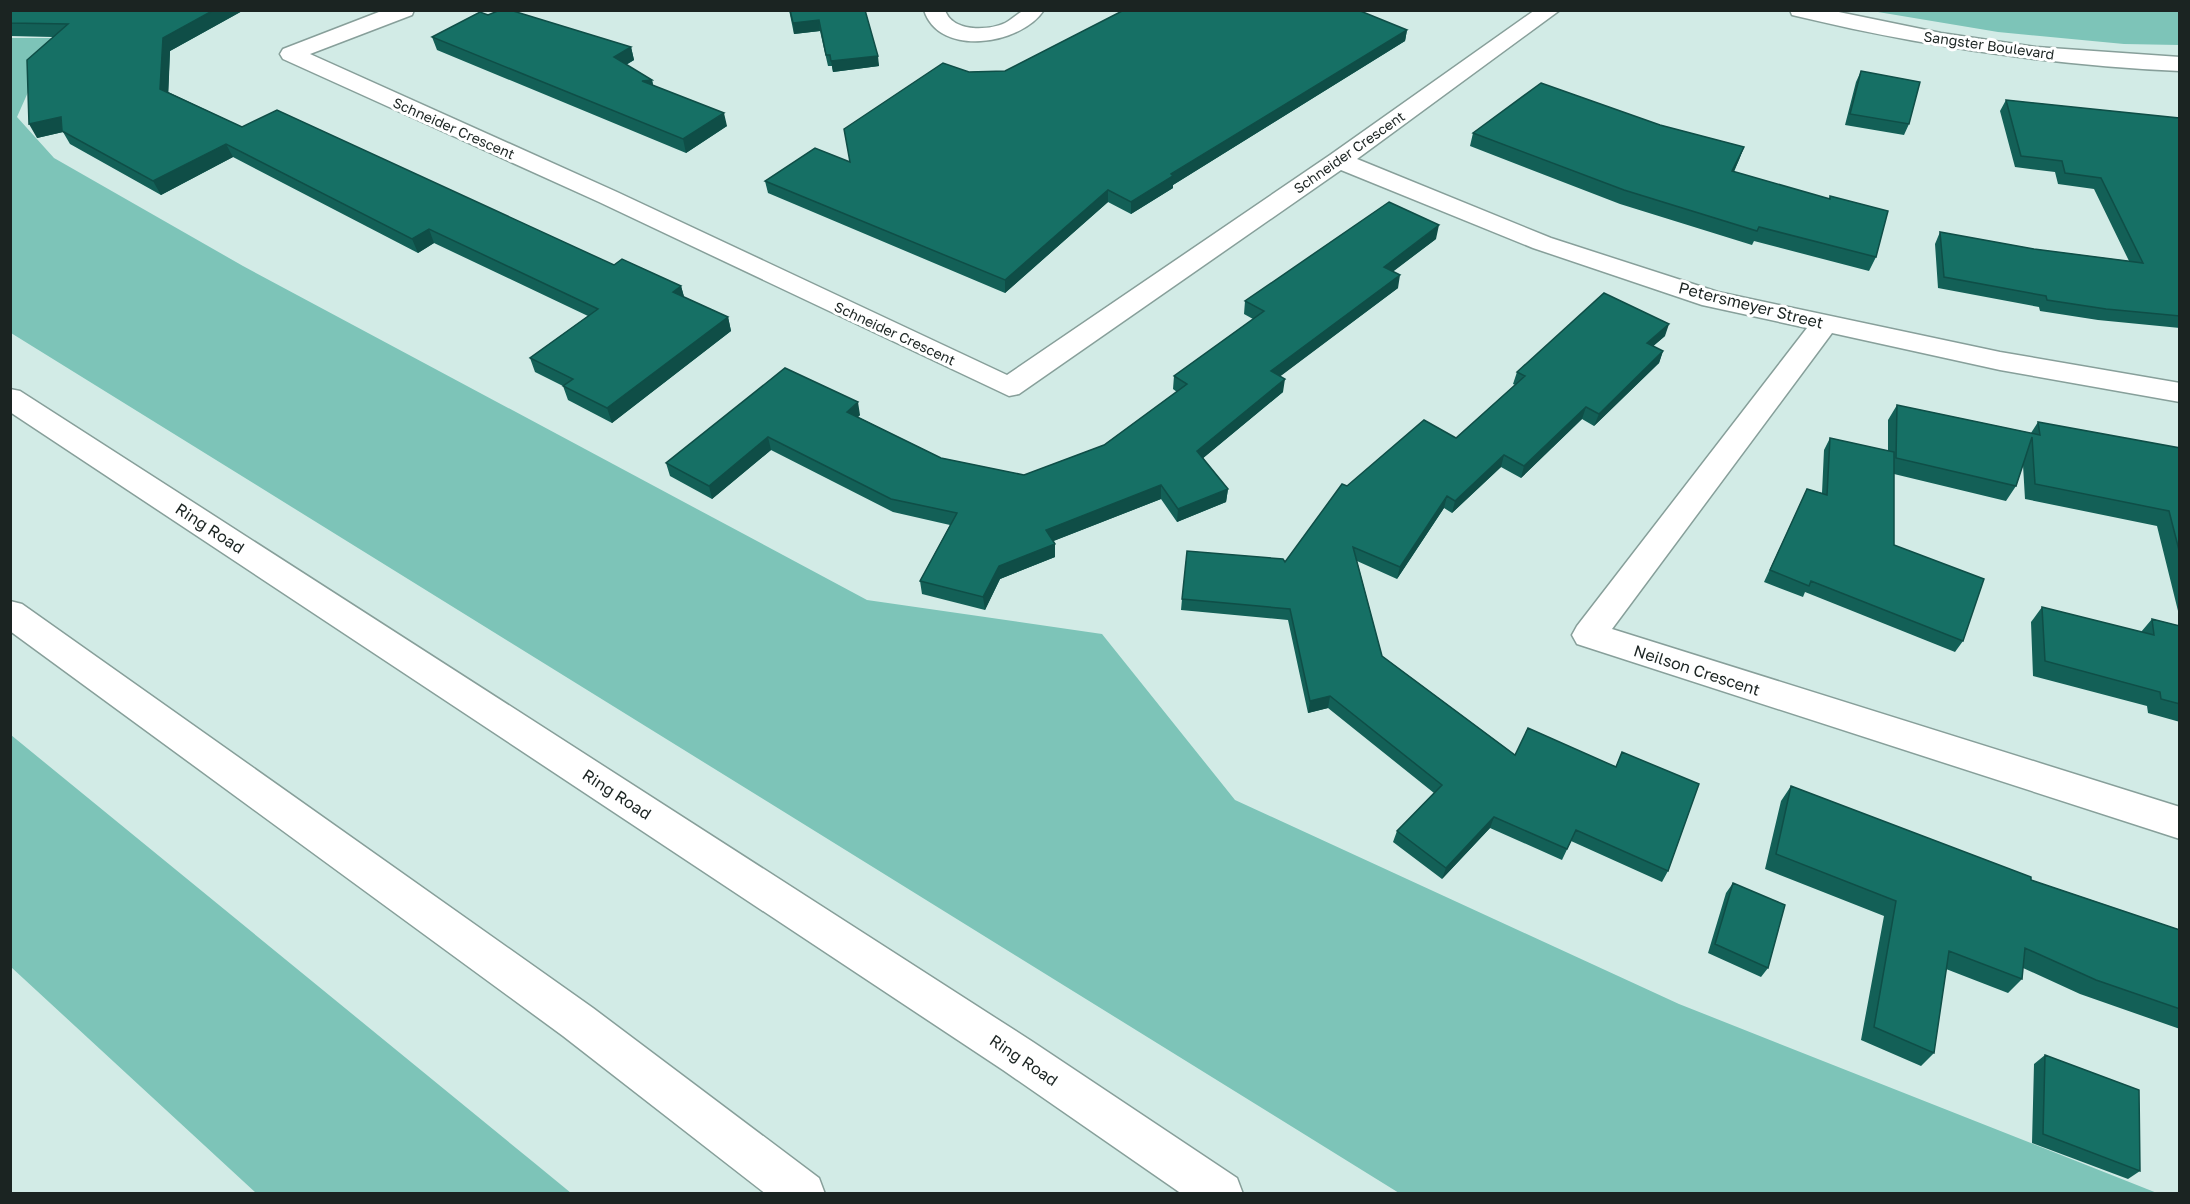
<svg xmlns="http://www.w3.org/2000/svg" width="2190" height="1204" viewBox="0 0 2190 1204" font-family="'Golos Text',sans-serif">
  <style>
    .green { fill: #7dc4b8 }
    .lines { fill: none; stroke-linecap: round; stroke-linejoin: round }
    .minor-casing { stroke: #879f9a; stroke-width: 3 }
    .tertiary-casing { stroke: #879f9a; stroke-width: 3 }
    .motorway-casing { stroke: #879f9a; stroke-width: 3 }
    .minor { fill: #fff; fill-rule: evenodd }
    .tertiary { fill: #fff; fill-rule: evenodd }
    .motorway { fill: #fff; fill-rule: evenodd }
    .wall { fill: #136057 }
    .shaded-wall { fill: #0f4e47 }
    .building { fill: #167065; stroke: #0f4e47; stroke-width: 1.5 }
    .labels { text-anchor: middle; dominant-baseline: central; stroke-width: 6; stroke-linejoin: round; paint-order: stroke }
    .far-street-label { font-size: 14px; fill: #1b2422; stroke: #fff }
    .street-label { font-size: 16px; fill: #1b2422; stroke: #fff }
  </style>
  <rect width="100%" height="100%" fill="#d2ebe6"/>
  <path class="green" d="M1872 11H2179V45L2124 44 1998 32Z
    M10 38H52L17 117 54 158 243 266 867 600 1102 634 1235 800 1679 1004 2157 1193H1399L11 333Z
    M11 735 532 1161 571 1193H256L11 967Z"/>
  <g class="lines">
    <defs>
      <path id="minor" d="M384 10H414L412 15 310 54 617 192 1007 375 1330 155 1535 10H1560L1357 159 1551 238 1718 292 2000 352 2180 383V402L2000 370 1832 333 1612 629 2180 807V839L1577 644 1572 635 1577 626 1807 328 1702 305 1533 248 1341 170 1019 394 1009 396 599 202 283 59 280 54 283 49Z
        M924 10H945C952 32 987 31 1005 23 1011 20 1019 12 1025 10 1031 9 1038 10 1044 10 1021 45 939 58 924 10Z"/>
      <path id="tertiary" d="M1790 10H1829L1941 33 2036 47 2180 57V71C2048 65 1920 46 1792 15Z"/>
      <path id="motorway" d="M10 389 20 391 1033 1042 1237 1178 1243 1194H1182L1003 1070 10 412Z
        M10 601 22 604 593 1008 819 1178 825 1194H766L563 1036 10 631Z"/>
    </defs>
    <use href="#minor" class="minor-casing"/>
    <use href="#tertiary" class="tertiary-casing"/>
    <use href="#motorway" class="motorway-casing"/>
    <use href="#minor" class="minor"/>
    <use href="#tertiary" class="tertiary"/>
    <use href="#motorway" class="motorway"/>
  </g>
  <path class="wall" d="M10 10H244L170 51 168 92 242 127 614 265 681 286 684 297 728 317 731 331 612 423 568 400 563 386 535 372 530 358 588 316 434 243 418 253 233 157 161 195 70 144 63 132 37 138 53 37 10 36Z
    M789 10H865L879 66 833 72 832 66H828L820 31 794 34Z
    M488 15 631 47 634 60 626 65 652 80 653 86 727 126 686 153 437 50 432 37Z
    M1407 30 1405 41 1173 185V188L1131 214 1108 202 1005 293 768 193 765 181 850 162 844 129 969 72 1005 71Z
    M1861 71 1909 124 1904 135 1845 125 1856 82Z
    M2006 100 2179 118 2180 328 2098 320 2040 311 2039 307 1938 288 1935 244 1940 232 2034 249 2129 261 2094 189 2058 184 2055 172 2015 167 2000 111Z
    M1660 125 1744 147 1734 172 1829 199 1830 196 1876 257 1869 271 1754 241 1752 245 1620 204 1470 146 1473 133Z
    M1436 239 1393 271 1398 288 1280 376 1283 392 1203 458 1228 489 1226 502 1177 522 1161 499 1053 541 1055 544V557L1000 579 985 610 922 594 920 581 950 525 893 512 771 450 712 499 670 476 666 463 785 368 860 415 858 417 941 458 1024 475 1104 445 1177 392 1173 389 1174 376 1253 319 1244 314 1245 301Z
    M1665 336 1653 346 1663 351 1659 363 1594 426 1582 419 1521 478 1501 467 1452 513 1444 508 1397 579 1357 561 1382 656 1515 755 1616 766 1622 752 1668 871 1662 882 1571 841 1562 860 1490 828 1442 879 1393 842 1397 831 1434 793 1328 708 1308 713 1288 620 1181 610 1182 599 1285 562 1347 486 1456 438 1515 385 1513 384 1517 372Z
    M1897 405 2031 433 2038 422 2180 448V619L2157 526 2025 499 2023 465 2016 486 2006 501 1894 474V545L1963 641 1955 652 1805 592 1803 597 1764 582 1807 489 1822 493 1824 450 1830 438 1888 451V420Z
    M2042 607 2141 632 2152 619 2180 626V722L2148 713 2147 706 2033 676 2031 622Z
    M1791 786 2031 880 2180 930V1029L2080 994 2023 968 2022 979 2008 993 1946 969 1934 1053 1921 1066 1861 1040 1884 916 1765 869 1781 801Z
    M1733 883 1768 968 1761 977 1708 953 1726 893Z
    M2045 1055 2140 1171 2128 1179 2032 1143 2034 1064Z"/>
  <path class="shaded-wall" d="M214 10H244L170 51 168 102 160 89 163 38Z
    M819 20 820 31 794 34 793 23Z
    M1407 30 1405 41 1173 185V188L1131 214V202L1171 174Z
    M631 47 634 60 617 70 614 57Z
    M878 56 879 66 833 72 831 61Z
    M652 80 655 93 642 81Z
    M724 113 727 126 686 153 683 139Z
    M61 117 62 131 63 132 37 138 29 124Z
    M226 144 233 157 161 195 153 181Z
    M1744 147 1739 160 1727 185 1732 171Z
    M1108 190V202L1005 293V280Z
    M1439 225 1436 239 1382 280 1384 267Z
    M429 229 434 243 418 253 412 239Z
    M1400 275 1398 288 1270 384 1271 371Z
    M681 286 685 300 673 292Z
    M728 317 731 331 612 423 607 408Z
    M1669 324 1665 336 1643 355 1647 343Z
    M1663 351 1659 363 1594 426 1599 414Z
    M1285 379 1283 392 1196 464 1197 451Z
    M858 402 860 415 849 425 847 412Z
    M1586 407 1582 419 1521 478 1524 466Z
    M768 437 771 450 712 499 709 486Z
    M1504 455 1501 467 1452 513 1455 501Z
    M1161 485V499L1046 544V530Z
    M1228 489 1226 502 1177 522 1178 509Z
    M1447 496 1444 508 1397 579 1400 567Z
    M1055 544V557L1000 579 985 610 983 597 999 566Z
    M1330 696 1328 708 1308 713 1310 701Z
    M1494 817 1490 828 1442 879 1446 868Z"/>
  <path class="building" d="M10 10H214L163 38 160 89 242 127 277 110 614 265 622 259 681 286 673 292 728 317 607 408 563 386 573 379 530 358 598 309 429 229 412 239 226 144 153 181 62 131 61 117 29 124 27 60 68 24 10 23Z
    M500 10H510L631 47 614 57 652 80 642 81 724 113 683 139 432 37 480 12 488 15Z
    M790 10H865L878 56 831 61 830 55H826L819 20 793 23Z
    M1124 10H1358L1407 30 1171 174 1173 176 1131 202 1108 190 1005 280 765 181 815 148 850 162 844 129 943 63 969 72 1005 71Z
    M1861 71 1920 82 1909 124 1850 114Z
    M1541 83 1660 125 1744 147 1732 171 1830 199V196L1888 211 1876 257 1759 227 1757 231 1624 190 1473 133Z
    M2006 100 2179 118 2180 316 2106 309 2047 300 2046 296 1944 277 1940 232 2034 249 2143 263 2101 178 2065 173 2062 161 2021 156Z
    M1389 202 1439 225 1384 267 1400 275 1271 371 1285 379 1197 451 1228 489 1178 509 1161 485 1046 530 1055 544 999 566 983 597 920 581 957 513 891 499 768 437 709 486 666 463 785 368 858 402 847 412 941 458 1024 475 1104 445 1187 384 1174 376 1264 311 1245 301Z
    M1604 293 1669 324 1647 343 1663 351 1599 414 1586 407 1524 466 1504 455 1455 501 1447 496 1400 567 1353 547 1382 656 1515 755 1528 728 1616 767 1622 752 1699 784 1668 871 1576 830 1567 849 1494 817 1446 868 1397 831 1442 785 1330 696 1310 701 1290 609 1182 599 1187 551 1283 559 1285 562 1342 484 1347 486 1424 420 1456 438 1525 376 1517 372Z
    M1897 405 2040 435 2038 422 2180 448V554L2169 511 2035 484 2032 437 2016 486 1896 458Z
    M1830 438 1894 452V545L1984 579 1963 641 1811 581 1809 586 1770 570 1807 489 1827 495Z
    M2042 607 2154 635 2152 619 2180 626V704L2161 699 2160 692 2045 661Z
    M1791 786 2031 877V880L2180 930V1009L2096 980 2025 948 2022 979 1949 951 1934 1053 1874 1027 1896 901 1776 854Z
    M1733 883 1785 905 1768 968 1715 944Z
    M2045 1055 2139 1090 2140 1171 2043 1134Z"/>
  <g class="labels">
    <g class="far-street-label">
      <text transform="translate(1989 45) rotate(8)">Sangster Boulevard</text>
      <text transform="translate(454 128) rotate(24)">Schneider Crescent</text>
      <text transform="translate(1349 152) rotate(-35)">Schneider Crescent</text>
      <text transform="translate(895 333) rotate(25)">Schneider Crescent</text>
    </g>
    <g class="street-label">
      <text transform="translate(1751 305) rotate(14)">Petersmeyer Street</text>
      <text transform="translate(210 528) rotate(33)">Ring Road</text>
      <text transform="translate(1697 670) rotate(18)">Neilson Crescent</text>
      <text transform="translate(617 794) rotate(33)">Ring Road</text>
      <text transform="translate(1024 1060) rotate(34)">Ring Road</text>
    </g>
  </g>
  <rect width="2190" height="1204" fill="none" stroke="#1b2422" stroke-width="24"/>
</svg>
